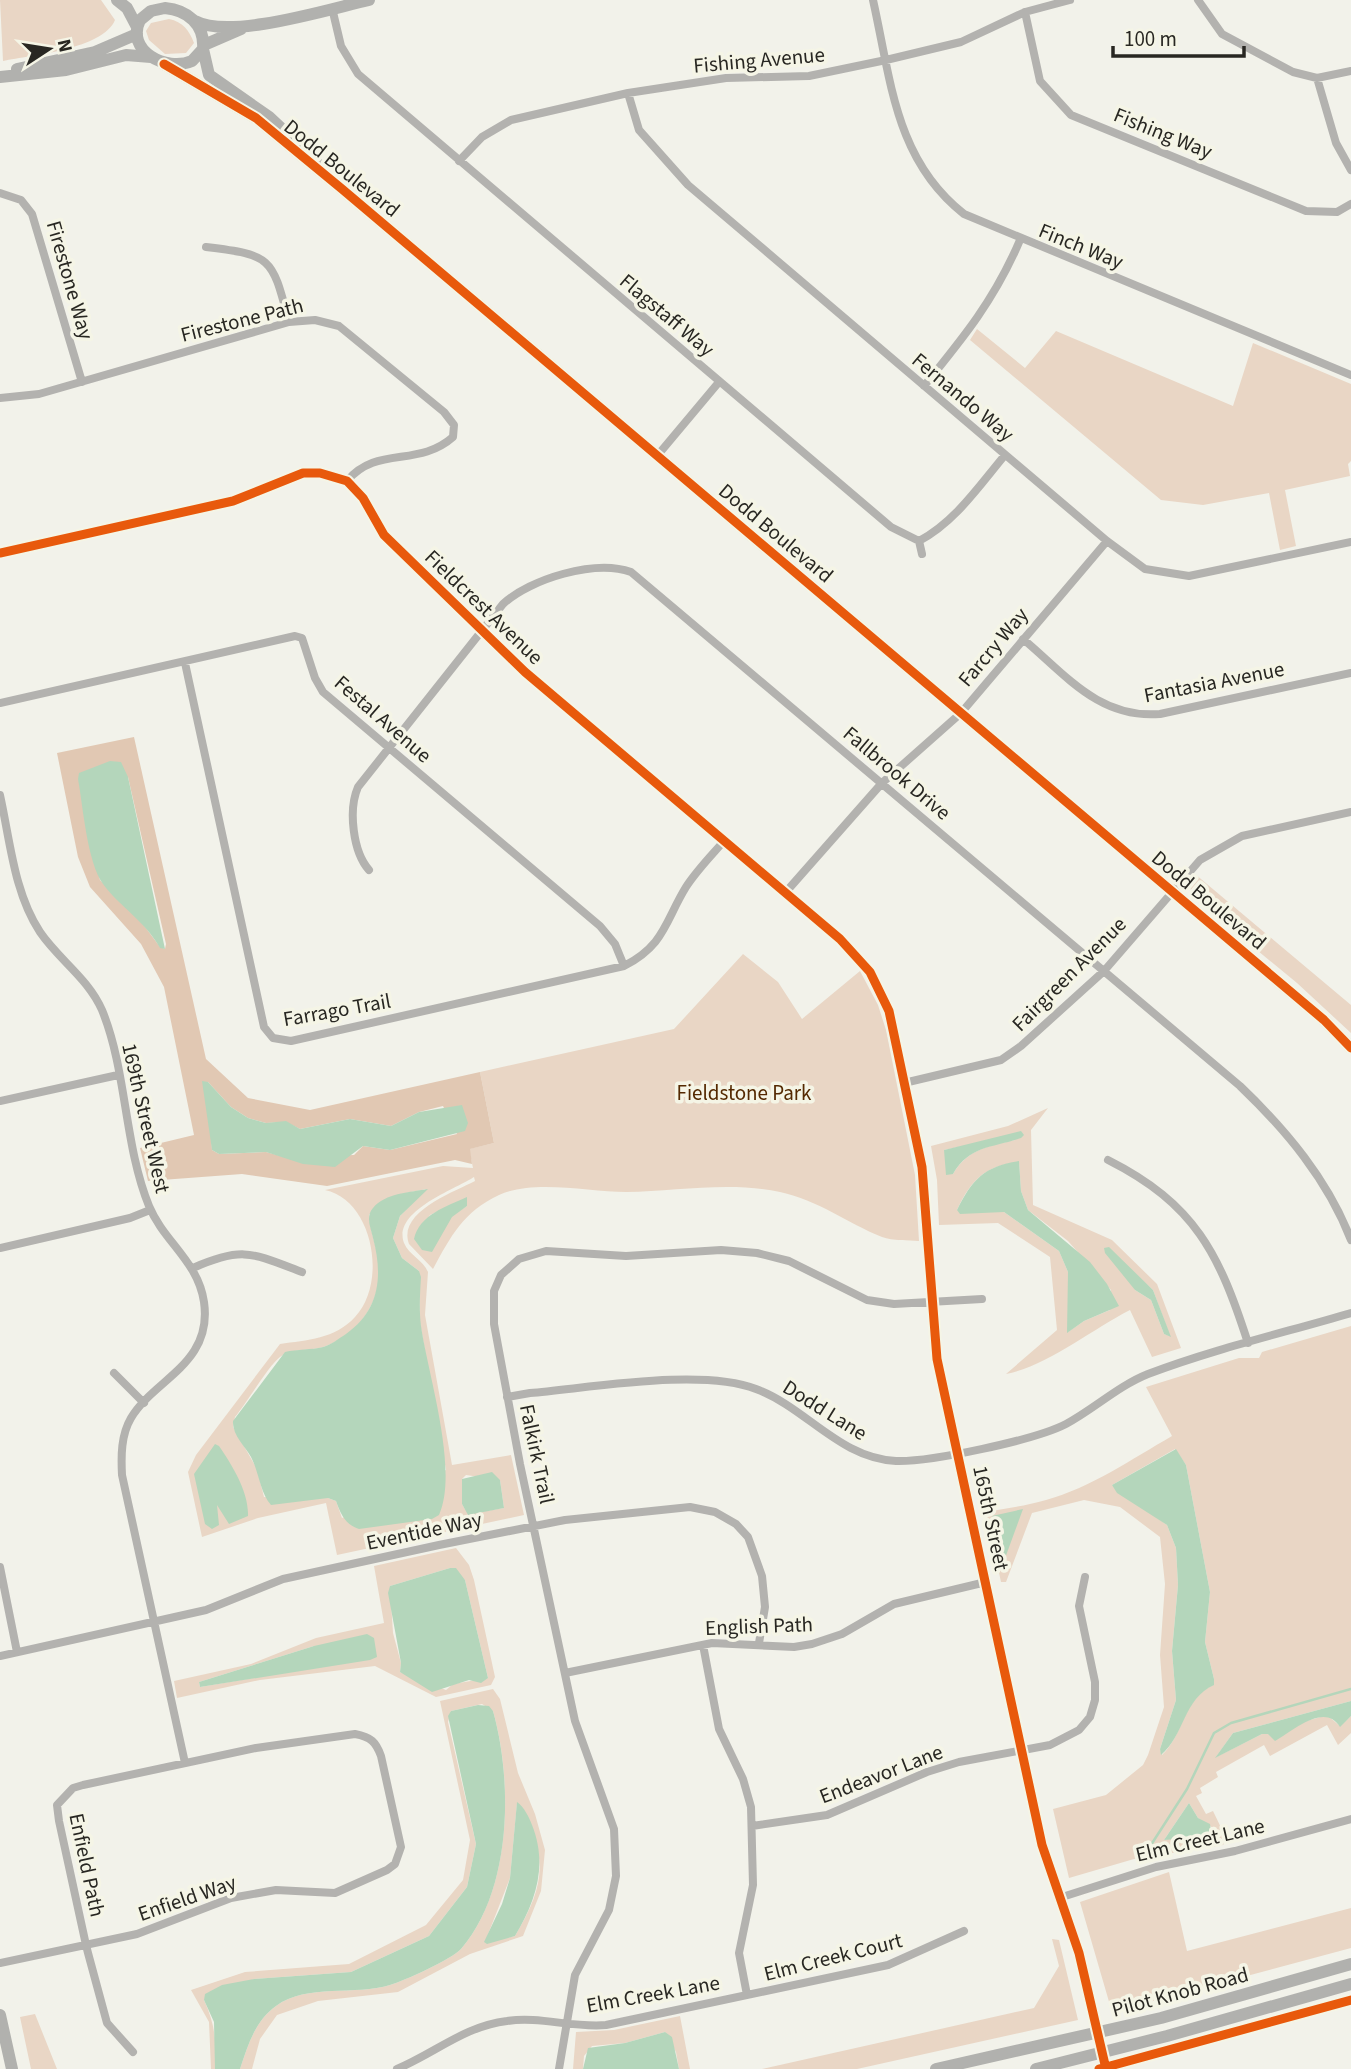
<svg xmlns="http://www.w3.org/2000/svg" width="1351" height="2069" viewBox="0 0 1351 2069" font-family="'Source Sans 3',sans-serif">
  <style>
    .green { fill: #e9d6c5; fill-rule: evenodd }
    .forest { fill: #e1c8b3; fill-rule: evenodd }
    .water { fill: #b4d6bb }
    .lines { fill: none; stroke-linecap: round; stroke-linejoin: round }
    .stream { stroke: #b4d6bb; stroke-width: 2.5 }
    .street { stroke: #b3b2af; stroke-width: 8 }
    .secondary { stroke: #b1b1ae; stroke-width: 12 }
    .cycleway-casing { stroke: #f5f5e6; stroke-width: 13 }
    .cycleway { stroke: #e8590c; stroke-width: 9 }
    .labels { text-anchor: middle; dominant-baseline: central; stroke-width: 7; stroke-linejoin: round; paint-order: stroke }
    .street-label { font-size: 21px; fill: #282722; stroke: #f5f5e6 }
    .park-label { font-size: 21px; fill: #542901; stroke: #f5f5e6 }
  </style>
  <rect width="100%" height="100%" fill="#f2f2ea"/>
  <path class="green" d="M0 0H101L115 20C103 49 32 55 3 61Z
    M169 19C183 22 189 30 194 43L186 53 165 54 149 40 146 31 151 23Z
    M977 329 1025 368 1056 331 1233 406 1253 343 1351 384V461L1348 464 1350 476 1285 490 1296 546 1280 550 1269 493 1203 505 1161 500 970 340Z
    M1195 874 1351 1005V1033L1297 983 1196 900 1190 888Z
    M743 954 778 982 802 1019 860 971 878 1005 886 1030 915 1175 919 1241C908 1240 893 1241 882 1237 847 1223 818 1200 780 1192 730 1181 677 1191 626 1192 589 1192 534 1179 499 1195 463 1212 451 1236 433 1269L409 1244C397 1212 454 1192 475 1181L474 1177C456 1189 392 1211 404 1243 409 1255 423 1260 428 1272L425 1315 452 1465 511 1455 524 1515 337 1555 326 1503 258 1518 202 1537 188 1472 196 1455 280 1344C307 1340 335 1339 355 1317 388 1282 373 1200 325 1190L443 1166 473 1168 469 1149 494 1143 480 1072 674 1029ZM426 1189 400 1216 393 1238 402 1258 419 1271 420 1323 446 1470 342 1518 336 1501 328 1498 264 1497 257 1469 233 1427 235 1417C246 1404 269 1365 280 1357 294 1347 310 1352 326 1346 363 1332 385 1295 378 1257 375 1243 370 1229 369 1215 383 1195 403 1194 426 1189ZM467 1198V1206L415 1239 430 1215ZM466 1475 500 1480 504 1508 468 1514 462 1504V1479Z
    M1048 1108 1031 1130 1033 1205 1112 1240 1157 1284 1181 1348 1152 1357 1130 1310C1091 1330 1047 1366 1006 1374L1057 1330 1050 1257 998 1223 939 1225 937 1180 931 1146 1008 1126ZM1011 1136 1015 1140C988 1146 968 1149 953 1174L944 1150ZM1019 1162 1021 1191 1028 1210 1068 1241 1111 1290 1110 1310 1084 1321 1068 1332V1272L1059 1251 1004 1212 957 1210C971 1180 985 1166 1019 1162ZM1129 1268 1153 1290 1170 1336 1164 1334 1151 1300 1135 1290Z
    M1351 1326V1701L1233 1733 1216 1757 1262 1734 1327 1715 1340 1726 1351 1716V1733L1338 1745 1327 1725 1270 1756 1264 1745 1216 1772 1218 1777 1200 1788 1202 1793 1196 1796 1206 1814 1213 1811 1227 1840 1223 1845 1134 1859 1069 1878 1053 1809 1106 1795 1143 1765 1148 1755 1164 1707 1160 1655 1165 1584 1160 1537 1120 1507 1084 1500 1032 1513 1006 1582H1001L986 1512C1006 1508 1026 1506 1046 1500 1090 1488 1132 1459 1172 1436L1146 1387 1239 1358H1259L1262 1352ZM1175 1449 1186 1465 1210 1592 1205 1642 1214 1679 1213 1685C1183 1699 1184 1734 1162 1755L1160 1749 1176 1700 1172 1651 1178 1585 1176 1548 1167 1525 1112 1485ZM1189 1803 1198 1818 1213 1828 1164 1840Z
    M456 1548 469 1565 474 1580 495 1677 491 1685 436 1697 375 1666 260 1680 177 1698 174 1681 251 1664 316 1638 384 1623 374 1566ZM450 1568 465 1580 488 1678 453 1684 446 1690 400 1672 401 1663 393 1633 390 1586ZM314 1646 271 1675 200 1687 199 1682Z
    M493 1689 500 1699 518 1773 535 1814 545 1850 541 1891 523 1936 470 1954 398 1992 318 2001 277 2015 260 2039 252 2069H240C248 2045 255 2021 276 2006 307 1983 356 1996 390 1985 404 1981 452 1959 461 1949 512 1890 513 1781 493 1711L482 1704 451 1711 448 1722 476 1844 467 1887 429 1936 351 1972 254 1979 204 2000C215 2024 217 2043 215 2069H211L209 2022 191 1990 245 1972 349 1964 426 1925 463 1880 470 1840 440 1701ZM517 1803C549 1855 546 1884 515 1936L485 1942 510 1878Z
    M1169 1872 1187 1951 1351 1908V1948L1112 2012 1080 1902Z
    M1052 1939 1059 1940 1078 2020 857 2069H762L1034 2008 1059 1966Z
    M35 2014 57 2069H31L20 2017Z
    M680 2016 690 2069H679L676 2052 665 2032 625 2043 592 2046 584 2056 583 2069H573L576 2032 614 2030Z"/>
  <path class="forest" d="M134 737 206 1059 248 1098 310 1110 480 1072 494 1143 470 1149 472 1164 455 1160 327 1186 242 1174 148 1181 140 1148 194 1135 164 987 141 944 90 887 78 857 57 753ZM128 777 166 944 165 949 160 947 140 920 100 880 90 841ZM208 1082 231 1107 248 1118 266 1123 286 1122 300 1129 350 1119 391 1126 419 1112 443 1106 457 1134 390 1150 363 1146 354 1155 284 1157 266 1152 219 1154 212 1150Z"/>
  <path class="water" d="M110 761 121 762 128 777 165 949 160 948C145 921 120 907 103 884 87 862 83 806 78 779L79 773Z
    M202 1081 208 1082 231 1107 248 1118 266 1123 286 1121 300 1129 350 1119 391 1126 419 1112 462 1105 468 1123 465 1131 390 1150 363 1146 335 1167 303 1164 266 1152 219 1154 212 1150Z
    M1021 1131 1024 1135 1021 1138C993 1148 970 1145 953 1174L946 1175 944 1150Z
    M1019 1161 1021 1191 1028 1210 1090 1262 1107 1284 1119 1306 1084 1321 1067 1333 1068 1272 1059 1251 1004 1212 960 1214 957 1210C972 1179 985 1166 1019 1161Z
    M428 1189 400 1216 393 1238 402 1258 419 1271 421 1277C420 1293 419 1310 421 1326 428 1375 459 1470 439 1515L432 1519 359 1529C345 1524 341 1515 336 1501L328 1498 271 1505C260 1493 259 1472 251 1457 245 1446 232 1435 233 1421L285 1352C297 1349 311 1350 323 1347 331 1345 338 1339 346 1334 380 1310 383 1276 373 1238 371 1228 365 1217 373 1208 385 1193 411 1192 428 1189Z
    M467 1197V1206L452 1217 432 1252 422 1250 414 1239C419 1215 447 1206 467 1197Z
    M1109 1247 1153 1290 1171 1337 1164 1334 1151 1300 1135 1290 1105 1253 1104 1248Z
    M215 1444 219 1446C232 1465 249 1492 248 1516L229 1524 217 1505 219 1525 212 1529 205 1524 194 1474Z
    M1176 1449 1186 1465 1210 1592 1205 1642 1214 1679V1685C1183 1699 1185 1735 1161 1755L1160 1749 1176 1700 1172 1651 1178 1585 1176 1548 1167 1525 1117 1493 1112 1485Z
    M492 1472 500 1480 504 1508 468 1515 462 1504V1479Z
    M1023 1509 1004 1561H1003L992 1516Z
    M450 1568H456L465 1580 488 1678 481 1683 469 1680 432 1692 400 1672 401 1663 388 1593 390 1586Z
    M367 1634 374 1638 377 1657 370 1660 200 1687 199 1682 314 1646Z
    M1351 1701V1716L1340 1727C1325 1702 1294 1730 1275 1741L1268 1734H1262L1215 1758 1233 1733Z
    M478 1705 489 1706 493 1711C513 1782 512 1890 461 1949 452 1959 404 1981 390 1985 356 1996 307 1983 276 2006 255 2021 248 2045 240 2069H215L214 2022 204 2000 205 1994 222 1985 254 1979 351 1972 429 1936 467 1887 476 1844 448 1716 451 1711Z
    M517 1802C524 1807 529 1817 532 1825 548 1865 536 1901 515 1936L487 1944 484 1942 502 1904 510 1878Z
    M1189 1803 1198 1818 1210 1824 1212 1836 1164 1840Z
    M665 2032 672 2037 679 2069H583L588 2048 625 2043Z"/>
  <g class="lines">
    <path class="stream" d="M1149 1848 1187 1789 1214 1733 1231 1723 1351 1689"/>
    <path class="street" d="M873 0C891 80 895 160 964 214L1351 375
      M1198 0 1222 34 1293 72 1317 78 1351 71
      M332 8 341 46 358 74 891 527 919 541C955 522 979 486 1005 455
      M1025 12 1040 81 1071 115 1306 211 1337 212 1351 204
      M1317 78 1336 143 1351 170
      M628 93 639 130 688 185 1107 541 1145 569 1189 576 1351 542
      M459 161 482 137 511 120 628 93 726 78 809 76 886 60 961 42 1025 12 1070 0
      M0 193 21 200 32 214 82 382
      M206 247C273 255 272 258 289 322
      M924 386C964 337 995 299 1020 240
      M0 398 39 394 289 322 315 320 339 326 444 412 454 425 453 437C418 468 377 445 347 481
      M657 456 719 382
      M919 541 922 554
      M0 553 233 501 303 473H320L347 481 363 498 384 535 525 672 840 939 870 972 889 1011 922 1167 937 1359 1042 1845 1079 1953 1106 2069
      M1023 639C1066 675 1099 719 1160 714L1351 673
      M185 663 264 1027 273 1038 291 1041 624 966C665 945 665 921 686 887 697 870 711 856 724 841
      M0 703 295 636 302 638 315 678 323 692 600 926 615 944 624 966
      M0 795C10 840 14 893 40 932 59 960 88 978 102 1010 127 1071 124 1145 149 1206 164 1242 198 1261 204 1302 213 1364 154 1379 131 1418 121 1435 121 1456 122 1475L185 1763
      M369 870C353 852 348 810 358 787L503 604C530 579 595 559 631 572L1240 1086C1286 1130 1328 1180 1351 1240
      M785 893 882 783 961 713 1107 541
      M904 1083 1001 1060 1021 1046 1104 971 1200 860 1242 836 1351 812
      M0 1101 118 1075
      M1108 1160C1195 1204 1219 1253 1248 1343
      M0 1248 130 1218 150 1210
      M193 1268C243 1246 252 1253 302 1272
      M114 1373 144 1403
      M507 1397 530 1393C590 1388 701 1368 756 1389 807 1408 839 1458 896 1461 931 1462 1035 1440 1066 1424 1094 1409 1118 1386 1148 1374 1214 1349 1283 1333 1351 1313
      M0 1567 17 1652
      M703 1645 719 1729 743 1779 751 1807 753 1885 739 1953 747 1995
      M0 1656 206 1610 283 1579 439 1545 565 1520 690 1507 715 1512 736 1524 748 1537 762 1576 765 1607 759 1643
      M565 1673 712 1643 794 1647 812 1644 842 1634 894 1604 986 1582
      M752 1826 827 1815 927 1772 959 1762 1050 1745 1079 1730 1090 1717 1095 1700V1682L1079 1606 1085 1577
      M1059 1898 1156 1867 1235 1851 1351 1819
      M0 1963 137 1934 231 1898 276 1890 335 1893 387 1870 395 1864 401 1847 381 1756C376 1742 371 1737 355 1734L256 1748 83 1785 73 1788 57 1805 59 1821 86 1945 88 1953 107 2023 133 2052
      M397 2069C435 2053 465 2026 507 2021 540 2016 572 2028 606 2025L888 1965 964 1931
      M559 2069 575 1975 609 1910 616 1876 614 1829 575 1721 520 1464 494 1324V1291L501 1275 519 1259 546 1251 626 1256 721 1250 757 1253 789 1261 867 1300 894 1304 982 1299"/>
    <path class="secondary" d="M117 0 127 8 137 27
      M165 8C187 10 205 24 203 49L192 61C166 72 125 51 140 20L151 11Z
      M195 21C230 40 329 9 369 0
      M204 45 241 29
      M203 49 209 75 269 117 316 161
      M164 64 256 118 342 189 1324 1020 1351 1048
      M17 69 95 52 137 34
      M0 77 66 70 126 55 151 57
      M0 2015 12 2069
      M936 2069 1161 2018 1351 1964
      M1036 2069 1167 2036 1351 1984"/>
    <defs>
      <path id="cycleway" d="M164 64 256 118 342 189 1324 1020 1351 1048
        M0 553 233 501 303 473H320L347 481 363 498 384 535 525 672 840 939 870 972 889 1011 922 1167 937 1359 1042 1845 1079 1953 1106 2069
        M1099 2069 1351 2000"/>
    </defs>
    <use href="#cycleway" class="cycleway-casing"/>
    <use href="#cycleway" class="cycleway"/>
  </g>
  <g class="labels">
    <g class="street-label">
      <text transform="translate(759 60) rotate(-5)">Fishing Avenue</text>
      <text transform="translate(1163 133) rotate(22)">Fishing Way</text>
      <text transform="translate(342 168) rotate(39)">Dodd Boulevard</text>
      <text transform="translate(1081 246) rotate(22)">Finch Way</text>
      <text transform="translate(70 280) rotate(74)">Firestone Way</text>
      <text transform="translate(667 315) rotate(40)">Flagstaff Way</text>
      <text transform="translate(242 320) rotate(-14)">Firestone Path</text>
      <text transform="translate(963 397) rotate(40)">Fernando Way</text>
      <text transform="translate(776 533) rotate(40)">Dodd Boulevard</text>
      <text transform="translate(484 607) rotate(44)">Fieldcrest Avenue</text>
      <text transform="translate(993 647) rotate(-50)">Farcry Way</text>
      <text transform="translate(1214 682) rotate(-11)">Fantasia Avenue</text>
      <text transform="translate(383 719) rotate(41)">Festal Avenue</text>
      <text transform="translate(897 773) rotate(40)">Fallbrook Drive</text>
      <text transform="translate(1209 900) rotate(40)">Dodd Boulevard</text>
      <text transform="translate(1069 974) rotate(-45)">Fairgreen Avenue</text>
      <text transform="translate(337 1010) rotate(-10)">Farrago Trail</text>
      <text transform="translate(146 1118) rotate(77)">169th Street West</text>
      <text transform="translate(825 1410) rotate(32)">Dodd Lane</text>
      <text transform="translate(537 1454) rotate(78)">Falkirk Trail</text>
      <text transform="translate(991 1518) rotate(78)">165th Street</text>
      <text transform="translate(424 1531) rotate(-12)">Eventide Way</text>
      <text transform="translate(759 1626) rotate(-2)">English Path</text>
      <text transform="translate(881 1774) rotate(-21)">Endeavor Lane</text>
      <text transform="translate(1200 1840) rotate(-13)">Elm Creet Lane</text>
      <text transform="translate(87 1865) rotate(78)">Enfield Path</text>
      <text transform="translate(187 1898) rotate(-19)">Enfield Way</text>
      <text transform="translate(833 1957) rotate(-14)">Elm Creek Court</text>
      <text transform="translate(1180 1992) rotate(-15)">Pilot Knob Road</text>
      <text transform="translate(653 1994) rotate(-10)">Elm Creek Lane</text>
    </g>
    <g class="park-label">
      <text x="744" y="1093">Fieldstone Park</text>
    </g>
  </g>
  <g transform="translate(49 49) rotate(78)" stroke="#f5f5e6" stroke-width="5" paint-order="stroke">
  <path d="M0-5L12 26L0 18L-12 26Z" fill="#282722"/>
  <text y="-10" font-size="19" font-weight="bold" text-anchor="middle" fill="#282722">N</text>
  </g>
  <path d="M1113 46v10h131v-10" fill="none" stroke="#282722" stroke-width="3.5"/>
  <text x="1124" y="46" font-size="21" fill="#282722" stroke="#f5f5e6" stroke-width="5" paint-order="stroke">100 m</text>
</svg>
